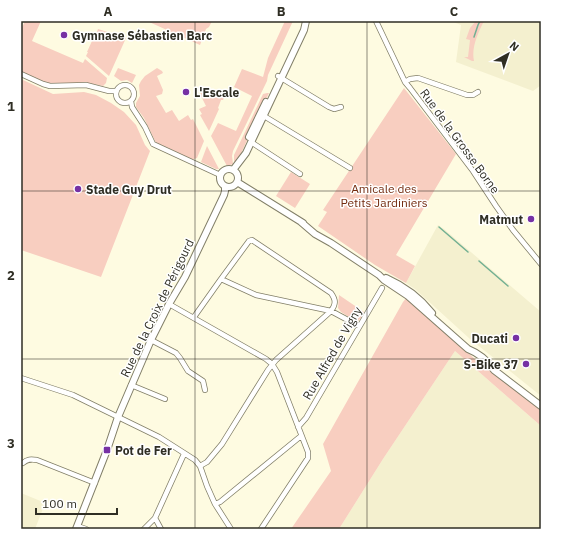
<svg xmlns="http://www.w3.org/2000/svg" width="562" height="550" viewBox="0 0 562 550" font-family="'IBM Plex Sans',sans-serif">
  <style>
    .built { fill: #f4f0cf }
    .green { fill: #f8cec0 }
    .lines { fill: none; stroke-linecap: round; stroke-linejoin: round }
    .stream { stroke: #72b092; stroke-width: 1.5 }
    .street-casing { stroke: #827f68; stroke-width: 6 }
    .secondary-casing { stroke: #827f68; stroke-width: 8 }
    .street { stroke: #fff; stroke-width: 4.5 }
    .secondary { stroke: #fff; stroke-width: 6 }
    .grid { fill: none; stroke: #2f2e24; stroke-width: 1; stroke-opacity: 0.55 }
    .poi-dot { fill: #7631a4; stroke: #fff; stroke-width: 1.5 }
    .labels { text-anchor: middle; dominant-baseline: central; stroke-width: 3; stroke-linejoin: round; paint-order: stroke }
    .poi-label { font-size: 12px; font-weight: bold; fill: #2f2e24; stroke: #fff; text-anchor: start }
    .street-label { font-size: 12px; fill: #2f2e24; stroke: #fff }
    .park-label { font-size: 12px; fill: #732b0f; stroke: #fff }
    .neatline { fill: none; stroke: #2f2e24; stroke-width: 1.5 }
    .grid-label { font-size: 13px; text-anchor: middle; font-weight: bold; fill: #2f2e24 }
  </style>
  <rect width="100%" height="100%" fill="#fefbe1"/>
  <path class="built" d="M451 21H541V85L533 91 456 62 461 25Z
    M438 225 444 229 541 312V396L470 339 415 289 406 283Z
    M455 351 541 426V529H339L383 459Z
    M21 493 43 502 42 504 44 506 35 529H21Z"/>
  <path class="green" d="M25 21H41L32 41 83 63 85 59 107 78 106 83 103 86C85 82 69 83 51 84L46 83 21 72V30Z
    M147 21H212L209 27 206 29 200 45Z
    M285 21H293L268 75 267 81 233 151 232 156 233 164 227 166 211 136 218 123 236 131 252 96 234 87 242 69 263 77 268 58Z
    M476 21H484C478 33 471 48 474 61H472L464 57H468L470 40 466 39 470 28Z
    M98 29 126 38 109 76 86 56 88 52H87L96 32H97Z
    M118 68 136 75 132 83 127 80 121 81 114 76Z
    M157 68 162 71 163 73 157 76 163 90 162 94 156 96 166 113 172 110 179 121 188 115 191 120 193 119 204 141 197 158 194 159H191L156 143 144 118 136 107V103L140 96 139 85 141 81 145 76Z
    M21 79 53 94 84 92 96 95 111 103 124 112 136 125 145 145 150 151 101 277 21 250Z
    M206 87 209 88 207 92 220 97 222 94 225 96 223 100H221L218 108 219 109 209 131 200 115 202 114 199 109 206 106 200 94 204 91Z
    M404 88 456 154 396 255 415 266 406 283 375 265 318 226 327 212 323 210Z
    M267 93H269L238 160 234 162V155L263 94Z
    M207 146 219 169H216L201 162Z
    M291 172 310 184 295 208 276 196Z
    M339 295 364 312 361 318 358 321H355L341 312 338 308Z
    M407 297 477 361 541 410V426L455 351 383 459 339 529H291L331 471 323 444 403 302Z"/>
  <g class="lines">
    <path class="stream" d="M474 37 478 25 480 21
      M439 227 468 252
      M479 261 508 286"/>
    <defs>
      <path id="street" d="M376 21 405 82 410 88 473 171 496 206 513 230 541 264
        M21 74 43 84 50 86 86 85 109 91H116
        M278 76 329 107 334 109 341 107
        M405 82 410 79 418 78 467 95H473L478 92
        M116 94a9 9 0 1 1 18 0a9 9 0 1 1-18 0Z
        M131 101 132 107 145 127 153 144 218 174 220 176
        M264 116 350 168
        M251 142 300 174
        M169 304 266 359 272 364 277 372 308 452V458L261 529
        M194 317 221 279 256 295 331 311 359 326
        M151 340 176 353 180 358 188 371 203 381 205 390
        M21 378 73 395 159 437 195 460 200 466 207 486 215 504 231 529
        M131 385 165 399
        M298 427 306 418 382 288
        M23 463C27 459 31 459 37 460L95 483
        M200 466 207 462 222 444 268 370 276 360 331 311C336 304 336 300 331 293L252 240 249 241 221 279
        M215 504 220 502 301 436
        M77 526 86 529
        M144 529 155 518
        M161 529 155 518 184 454"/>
      <path id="secondary" d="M249 137 266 102
        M220 178a9 9 0 1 1 18 0a9 9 0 1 1-18 0Z
        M233 170 246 153 304 30 306 21
        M237 182 303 223
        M301 222 315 234 331 243 379 275 384 280 408 296 468 349C478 353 488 361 494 370L541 406
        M386 278C404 286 420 298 432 313
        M76 529 107 450 118 417 151 340 169 304 185 277 224 195 225 191V187"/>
    </defs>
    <use href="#street" class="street-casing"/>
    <use href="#secondary" class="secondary-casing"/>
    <use href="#street" class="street"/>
    <use href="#secondary" class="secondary"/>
  </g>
  <path class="grid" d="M195 21V529M367 21V529M21 191H541M21 359H541"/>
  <g class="poi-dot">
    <circle cx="64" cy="35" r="4"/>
    <circle cx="186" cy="92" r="4"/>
    <circle cx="78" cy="189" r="4"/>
    <circle cx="531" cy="219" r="4"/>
    <circle cx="516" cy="338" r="4"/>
    <circle cx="526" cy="364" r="4"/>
    <rect x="103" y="446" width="8" height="8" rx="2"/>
  </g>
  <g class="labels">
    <g class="poi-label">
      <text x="72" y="35">Gymnase Sébastien Barc</text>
      <text x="194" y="92">L'Escale</text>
      <text x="86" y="189">Stade Guy Drut</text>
      <text x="523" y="219" text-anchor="end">Matmut</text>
      <text x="508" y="338" text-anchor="end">Ducati</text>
      <text x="518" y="364" text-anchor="end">S-Bike 37</text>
      <text x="115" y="450">Pot de Fer</text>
    </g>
    <g class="street-label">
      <text transform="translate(460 141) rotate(54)">Rue de la Grosse Borne</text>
      <text transform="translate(157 308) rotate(-64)">Rue de la Croix de Périgourd</text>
      <text transform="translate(332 353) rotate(-60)">Rue Alfred de Vigny</text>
    </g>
    <g class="park-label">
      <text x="384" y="188">Amicale des<tspan x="384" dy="14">Petits Jardiniers</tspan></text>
    </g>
  </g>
  <rect width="562" height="550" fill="none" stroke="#ffffff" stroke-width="44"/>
  <g transform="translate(508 54) rotate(40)" stroke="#ffffff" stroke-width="3" paint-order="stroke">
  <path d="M0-3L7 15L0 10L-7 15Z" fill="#2f2e24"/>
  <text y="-6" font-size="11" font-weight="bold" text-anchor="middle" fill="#2f2e24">N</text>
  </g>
  <path d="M36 508v6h81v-6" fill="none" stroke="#2f2e24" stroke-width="2"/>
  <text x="42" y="508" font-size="12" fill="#2f2e24" stroke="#ffffff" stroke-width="3" paint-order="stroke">100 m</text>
  <rect x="22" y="22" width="518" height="506" class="neatline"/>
  <g class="grid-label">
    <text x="108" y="16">A</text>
    <text x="281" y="16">B</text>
    <text x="454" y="16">C</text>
    <text x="11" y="111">1</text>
    <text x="11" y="280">2</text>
    <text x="11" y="448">3</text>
  </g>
</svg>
